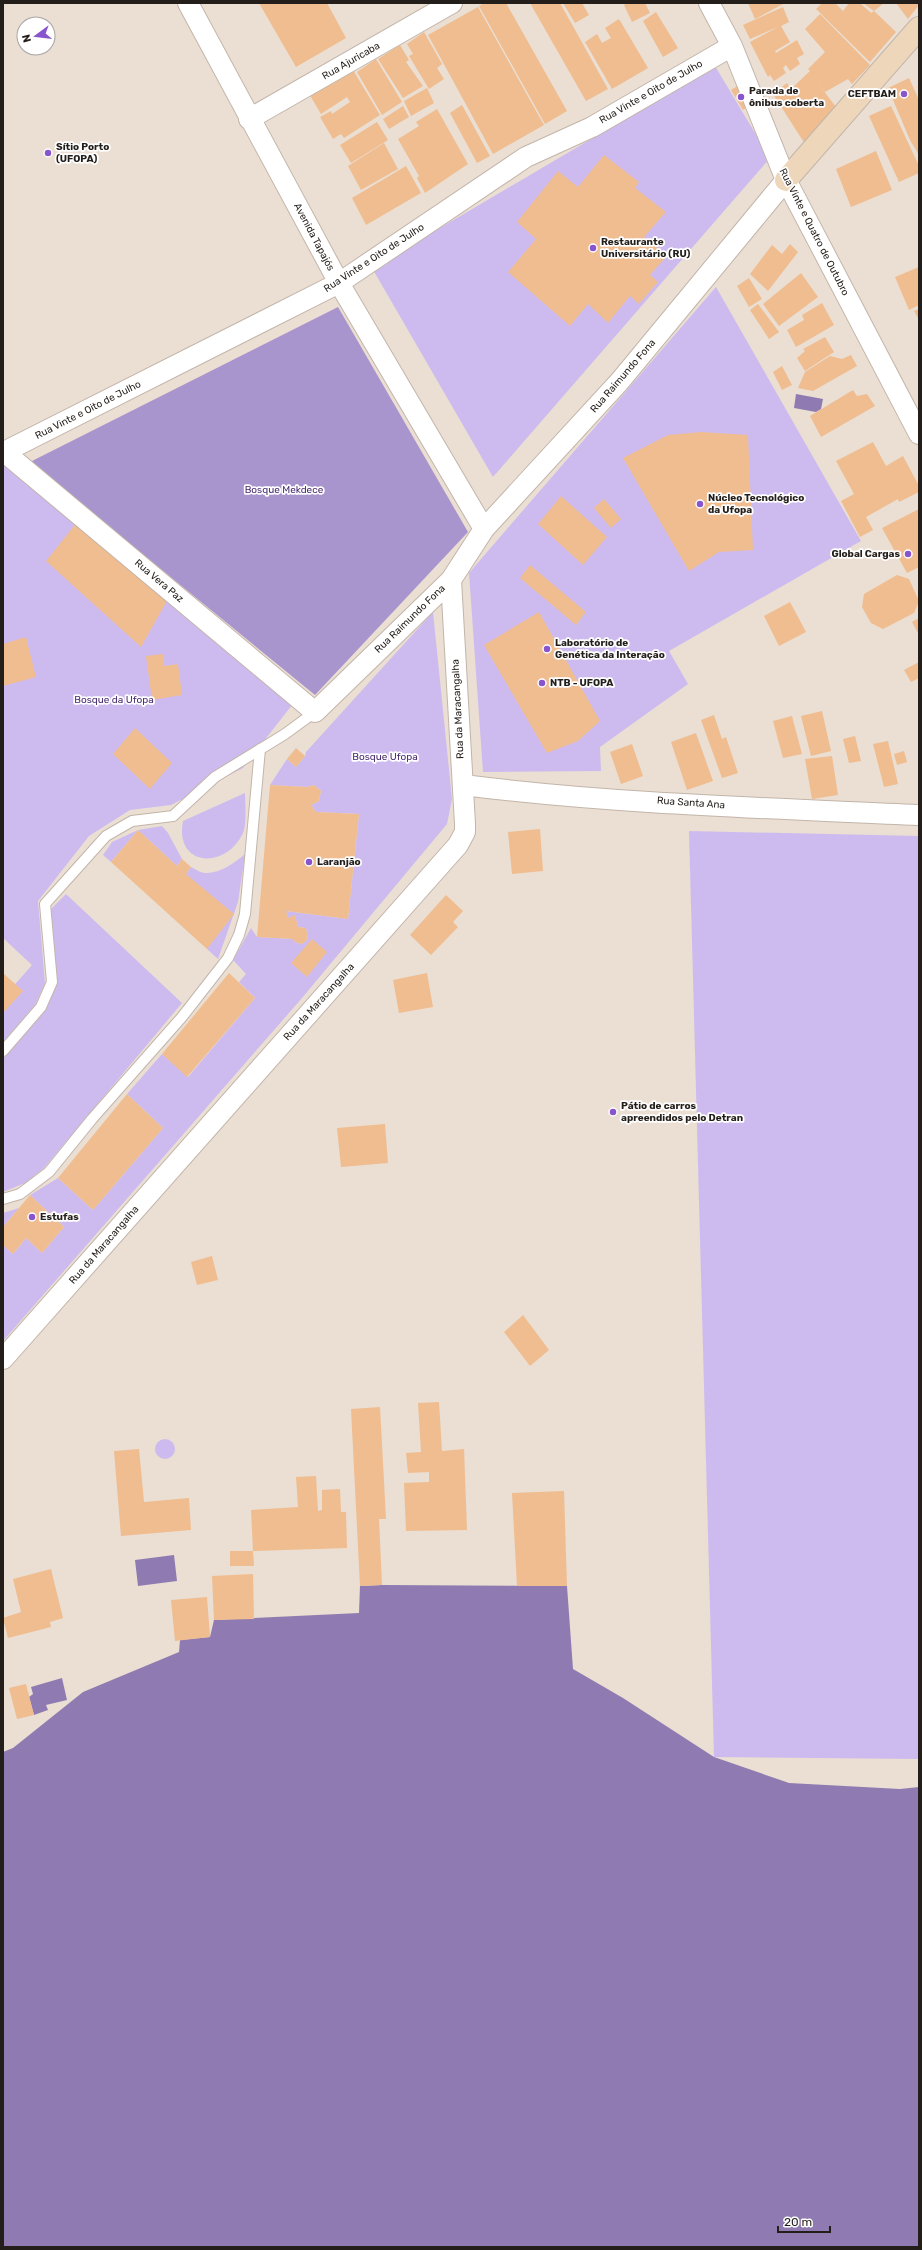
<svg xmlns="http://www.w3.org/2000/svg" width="922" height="2250" viewBox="0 0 922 2250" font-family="Rubik,sans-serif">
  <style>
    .green { fill: #cdbbf0 }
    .forest { fill: #a995cd }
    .water { fill: #8f7bb1 }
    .building { fill: #efbd90 }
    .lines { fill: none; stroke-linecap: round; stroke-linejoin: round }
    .lane-casing { stroke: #c2b5aa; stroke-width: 12 }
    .street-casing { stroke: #c2b5aa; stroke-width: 22 }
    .secondary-casing { stroke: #c2b5aa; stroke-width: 24 }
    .lane { stroke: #fff; stroke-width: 10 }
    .street { stroke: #fff; stroke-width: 20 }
    .secondary { stroke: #edd6ba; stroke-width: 22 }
    .poi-dot { fill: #8855cd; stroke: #fff; stroke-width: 1.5 }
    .labels { text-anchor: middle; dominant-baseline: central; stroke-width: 3.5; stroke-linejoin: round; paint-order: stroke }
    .street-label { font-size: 10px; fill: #231e1a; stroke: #fff }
    .poi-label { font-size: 10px; font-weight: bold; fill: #231e1a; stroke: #fff; text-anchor: start }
    .park-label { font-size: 10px; fill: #492c70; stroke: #fff }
  </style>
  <rect width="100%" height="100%" fill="#ebded2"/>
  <path class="green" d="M715 66 770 158 493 477 372 268Z
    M716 287 861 541 669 651 688 684 600 747 601 771 483 772 469 573Z
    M3 462 292 705 243 768 171 805 130 810 89 836 38 901 45 983 35 1005 3 1042V998L32 965 3 938Z
    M433 612 452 799 447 824 302 998 3 1341V1245L13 1254 26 1238 42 1253 64 1227 30 1195 58 1178 93 1210 163 1128 127 1094 162 1054 188 1077 255 998 239 982 246 974 233 960 251 928 257 937 293 939 295 942 302 944 308 939 306 928 298 927 295 916 288 918 286 911 348 919 359 814 316 812 311 805 319 801 321 791 314 785 307 787 270 785 287 759 296 767 305 756 306 752Z
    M245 793C245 804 247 823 243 833 226 870 174 867 183 821Z
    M162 826 168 833 182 859 177 866 138 830 111 862 103 855 112 842 138 830Z
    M689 831 919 836V1759L714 1757Z
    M245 854 238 902 218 959 207 949 186 874 191 867C195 869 201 873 205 873 219 874 235 863 245 854Z
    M66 894 182 1003 44 1168 25 1183 3 1192V1059L45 1010 57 983 51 909Z
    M19 1208 3 1227V1213Z
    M155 1449a10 10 0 1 1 20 0a10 10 0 1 1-20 0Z"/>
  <path class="forest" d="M338 307 468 532 315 695 30 462Z"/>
  <path class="water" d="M796 394 823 399 821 409 816 412 794 408Z
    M174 1555 177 1581 138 1586 135 1560Z
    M382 1585 567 1586 573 1669 623 1698 714 1757 789 1783 900 1789 919 1787V2247H3V1752L13 1748 83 1692 179 1652 180 1640 210 1637 214 1620 359 1613 360 1586Z
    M62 1678 67 1700 46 1705 48 1710 34 1715 29 1697 33 1694 31 1687Z"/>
  <path class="building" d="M259 3H327L346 38 296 67Z
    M484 3H506L567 111 545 124 479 6Z
    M530 3H560L608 89 586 101Z
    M563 3H582L589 15 575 23Z
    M627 3H645L650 13 632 22 624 5Z
    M748 3H785L755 19Z
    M822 3H835L843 11 849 3H860L871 13 874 11 863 3H884L874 11 896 32 870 62 816 9Z
    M896 3H919V5L908 19Z
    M478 7 544 125 493 154 428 35Z
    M783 7 789 22 781 26 790 42 775 51 776 53 797 40 804 54 797 58 800 64 790 71 786 65 783 68 786 73 774 81 770 75 768 77 750 42 778 27 750 39 743 25Z
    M656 12 678 48 663 57 643 21Z
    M820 14 870 65 852 84 848 79 825 92 817 82 836 107 805 144 773 94 787 83 791 89 810 71 808 69 825 52 805 29Z
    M619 19 648 68 612 89 585 42 597 34 602 43 611 38 605 28Z
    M424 32 442 64 437 68 444 79 429 89 409 56 413 54 407 44Z
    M400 45 409 60 406 62 423 86 403 98 378 59Z
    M376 59 402 102 382 115 357 72Z
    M350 65 380 115 344 138 341 134 333 139 320 117 331 111 332 114 350 102 347 97 321 114 308 92Z
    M909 78 919 100V155L910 140 888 88Z
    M739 85 751 105 743 110 731 90Z
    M427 88 434 103 411 116 404 101Z
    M462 105 490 156 477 163 450 113Z
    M403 106 409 117 389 129 383 119Z
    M891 106 919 166V173L899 182 869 116Z
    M437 109 468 164 425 193 417 178 419 176 398 139 419 126 416 122Z
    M377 122 388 140 351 163 340 145Z
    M384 143 398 169 361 190 348 166Z
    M876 151 892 190 851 207 836 169Z
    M604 155 639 182 635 188 666 212 644 237 667 256 650 275 658 282 639 304 630 296 608 323 588 304 570 326 508 272 536 239 517 222 558 171 578 187Z
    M406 166 421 193 366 225 352 198Z
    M790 244 798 252 768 291 750 274 772 245 782 254Z
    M919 267V305L909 310 895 277Z
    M801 273 818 297 779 326 763 304Z
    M749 278 762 299 749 307 737 286Z
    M822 303 834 325 796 347 787 330 804 320 802 315Z
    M758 304 779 332 769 339 750 310Z
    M919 309V320L914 311Z
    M825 337 834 352 805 371 797 358 805 351 803 349Z
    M851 355 857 366 813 391 798 388 805 372 830 356 842 359Z
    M782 366 792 385 782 390 773 372Z
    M853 390 857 396 867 394 875 406 821 437 810 416Z
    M701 432 748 435 753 550 719 552 689 571 623 458 668 435Z
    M873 442 886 466 903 456 919 486V492L899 502 898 499 866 517 873 530 860 537 841 501 854 494 836 461Z
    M561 496 607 537 583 565 538 524Z
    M604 499 621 519 611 528 594 508Z
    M919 509V567L907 573 882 528Z
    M78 521 168 599 141 647 46 561Z
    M530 565 586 612 576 625 520 578Z
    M897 575 909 579 919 601 914 613 883 629 871 623 862 607 864 594Z
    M790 602 806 632 779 646 764 616Z
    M539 612 600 721 578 741 547 753 484 645Z
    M919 618V635L912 622Z
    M26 637 36 677 3 686V644Z
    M163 654 164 666 178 664 182 695 152 700 146 656Z
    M919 662V678L911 682 904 670Z
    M822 711 831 751 811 756 801 716Z
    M714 715 722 739 726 737 738 773 722 778 701 720Z
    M792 716 802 754 783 758 773 721Z
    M135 728 172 763 150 789 113 754Z
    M696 733 713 781 687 790 671 742Z
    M855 736 861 761 849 763 843 739Z
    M888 741 898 784 884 787 873 744Z
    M632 744 643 776 621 784 610 752Z
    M296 748 305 756 296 767 287 759Z
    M904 751 907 762 897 765 894 754Z
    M832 756 838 795 812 799 805 759Z
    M270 785 307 787 314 785 321 791 319 801 311 805 316 812 359 814 348 919 286 911 288 918 295 915 298 927 306 928 308 939 302 944 295 942 293 939 257 937Z
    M540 829 543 871 512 874 508 832Z
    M138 830 177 866 182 859 191 867 186 874 234 914 207 949 111 862Z
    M446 895 463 911 453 922 458 927 431 955 410 935Z
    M312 939 327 952 307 977 291 963Z
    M3 973 23 991 3 1013Z
    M229 973 255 998 187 1077 162 1054Z
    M427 973 433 1007 399 1013 393 980Z
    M127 1094 163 1128 93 1210 58 1178Z
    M385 1124 388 1163 341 1167 337 1128Z
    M30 1195 64 1227 42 1253 26 1238 13 1254 3 1245V1227Z
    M212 1256 218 1280 197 1285 191 1262Z
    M523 1315 549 1350 530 1366 504 1332Z
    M439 1402 442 1451 464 1449 467 1530 406 1531 404 1483 429 1482V1472L408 1473 406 1453 421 1452 418 1403Z
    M380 1407 386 1519H379L382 1585 360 1586 351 1409Z
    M139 1449 144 1502 189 1498 191 1530 121 1536 114 1451Z
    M316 1476 318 1511 322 1510V1490L340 1489 341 1512H346L347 1548 253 1551 251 1510 298 1507 296 1477Z
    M564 1491 567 1586H517L512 1493Z
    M230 1551H253L254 1566H230Z
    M51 1569 63 1618 50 1622 51 1627 8 1638 3 1618 21 1612 13 1579Z
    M253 1574 254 1619 214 1620 212 1576Z
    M207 1597 210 1637 175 1641 171 1600Z
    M26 1684 34 1715 17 1719 9 1688Z"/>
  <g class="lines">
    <defs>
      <path id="lane" d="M3 1051 41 1007 52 982 45 904 106 836 132 821 173 816 215 777 285 734 315 712
        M3 1199 20 1194 49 1172 92 1119 182 1017 228 958 239 935 245 914 260 749"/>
      <path id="street" d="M188 3 339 283 484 529
        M709 3 732 46 786 180 919 434
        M249 119 452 3
        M3 451 315 712 451 580 484 529 620 381 786 180
        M4 452 339 283 526 157 592 127 732 46
        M463 785C614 804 767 808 919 815
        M3 1359 458 845 465 832V824L451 580"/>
      <path id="secondary" d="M786 180 919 28"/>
    </defs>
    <use href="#lane" class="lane-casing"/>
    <use href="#street" class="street-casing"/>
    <use href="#secondary" class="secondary-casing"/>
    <use href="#lane" class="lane"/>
    <use href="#street" class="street"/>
    <use href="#secondary" class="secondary"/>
  </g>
  <g class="poi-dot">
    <circle cx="904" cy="94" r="4"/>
    <circle cx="741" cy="97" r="4"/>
    <circle cx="48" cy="153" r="4"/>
    <circle cx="593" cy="248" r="4"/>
    <circle cx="700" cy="504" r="4"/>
    <circle cx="908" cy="554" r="4"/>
    <circle cx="547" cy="649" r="4"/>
    <circle cx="542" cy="683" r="4"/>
    <circle cx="309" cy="862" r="4"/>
    <circle cx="613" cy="1112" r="4"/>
    <circle cx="32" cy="1217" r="4"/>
  </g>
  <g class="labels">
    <g class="street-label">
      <text transform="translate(351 61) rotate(-30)">Rua Ajuricaba</text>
      <text transform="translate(651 92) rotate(-30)">Rua Vinte e Oito de Julho</text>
      <text transform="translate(814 232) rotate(63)">Rua Vinte e Quatro de Outubro</text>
      <text transform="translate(314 237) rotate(62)">Avenida Tapajós</text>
      <text transform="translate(374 258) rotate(-33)">Rua Vinte e Oito de Julho</text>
      <text transform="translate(623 376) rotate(-49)">Rua Raimundo Fona</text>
      <text transform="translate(88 410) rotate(-27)">Rua Vinte e Oito de Julho</text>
      <text transform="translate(159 581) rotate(40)">Rua Vera Paz</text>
      <text transform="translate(410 619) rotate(-44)">Rua Raimundo Fona</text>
      <text transform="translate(458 709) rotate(-93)">Rua da Maracangalha</text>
      <text transform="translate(691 803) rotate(4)">Rua Santa Ana</text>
      <text transform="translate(319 1002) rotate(-48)">Rua da Maracangalha</text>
      <text transform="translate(104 1245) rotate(-49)">Rua da Maracangalha</text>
    </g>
    <g class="poi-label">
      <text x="749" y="91">Parada de<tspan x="749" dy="12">ônibus coberta</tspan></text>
      <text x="896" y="94" text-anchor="end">CEFTBAM</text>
      <text x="56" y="147">Sítio Porto<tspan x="56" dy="12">(UFOPA)</tspan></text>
      <text x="601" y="242">Restaurante<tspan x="601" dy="12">Universitário (RU)</tspan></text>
      <text x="708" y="498">Núcleo Tecnológico<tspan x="708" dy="12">da Ufopa</tspan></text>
      <text x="900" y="554" text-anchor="end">Global Cargas</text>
      <text x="555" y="643">Laboratório de<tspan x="555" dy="12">Genética da Interação</tspan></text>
      <text x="550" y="683">NTB - UFOPA</text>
      <text x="317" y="862">Laranjão</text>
      <text x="621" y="1106">Pátio de carros<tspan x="621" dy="12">apreendidos pelo Detran</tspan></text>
      <text x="40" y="1217">Estufas</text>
    </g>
    <g class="park-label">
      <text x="284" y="490">Bosque Mekdece</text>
      <text x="114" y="700">Bosque da Ufopa</text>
      <text x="385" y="757">Bosque Ufopa</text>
    </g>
  </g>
  <rect width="922" height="2250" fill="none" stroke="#231e1a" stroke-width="8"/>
  <g transform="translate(36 36) rotate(255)"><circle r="19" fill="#ffffff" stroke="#a7a5a3"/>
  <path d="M0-3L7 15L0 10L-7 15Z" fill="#8855cd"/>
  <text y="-6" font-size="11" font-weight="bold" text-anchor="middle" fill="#231e1a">N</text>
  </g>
  <path d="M778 2226v6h52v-6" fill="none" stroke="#231e1a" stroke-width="2"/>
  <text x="784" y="2226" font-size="12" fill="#231e1a" stroke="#ffffff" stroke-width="3" paint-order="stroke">20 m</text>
</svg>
